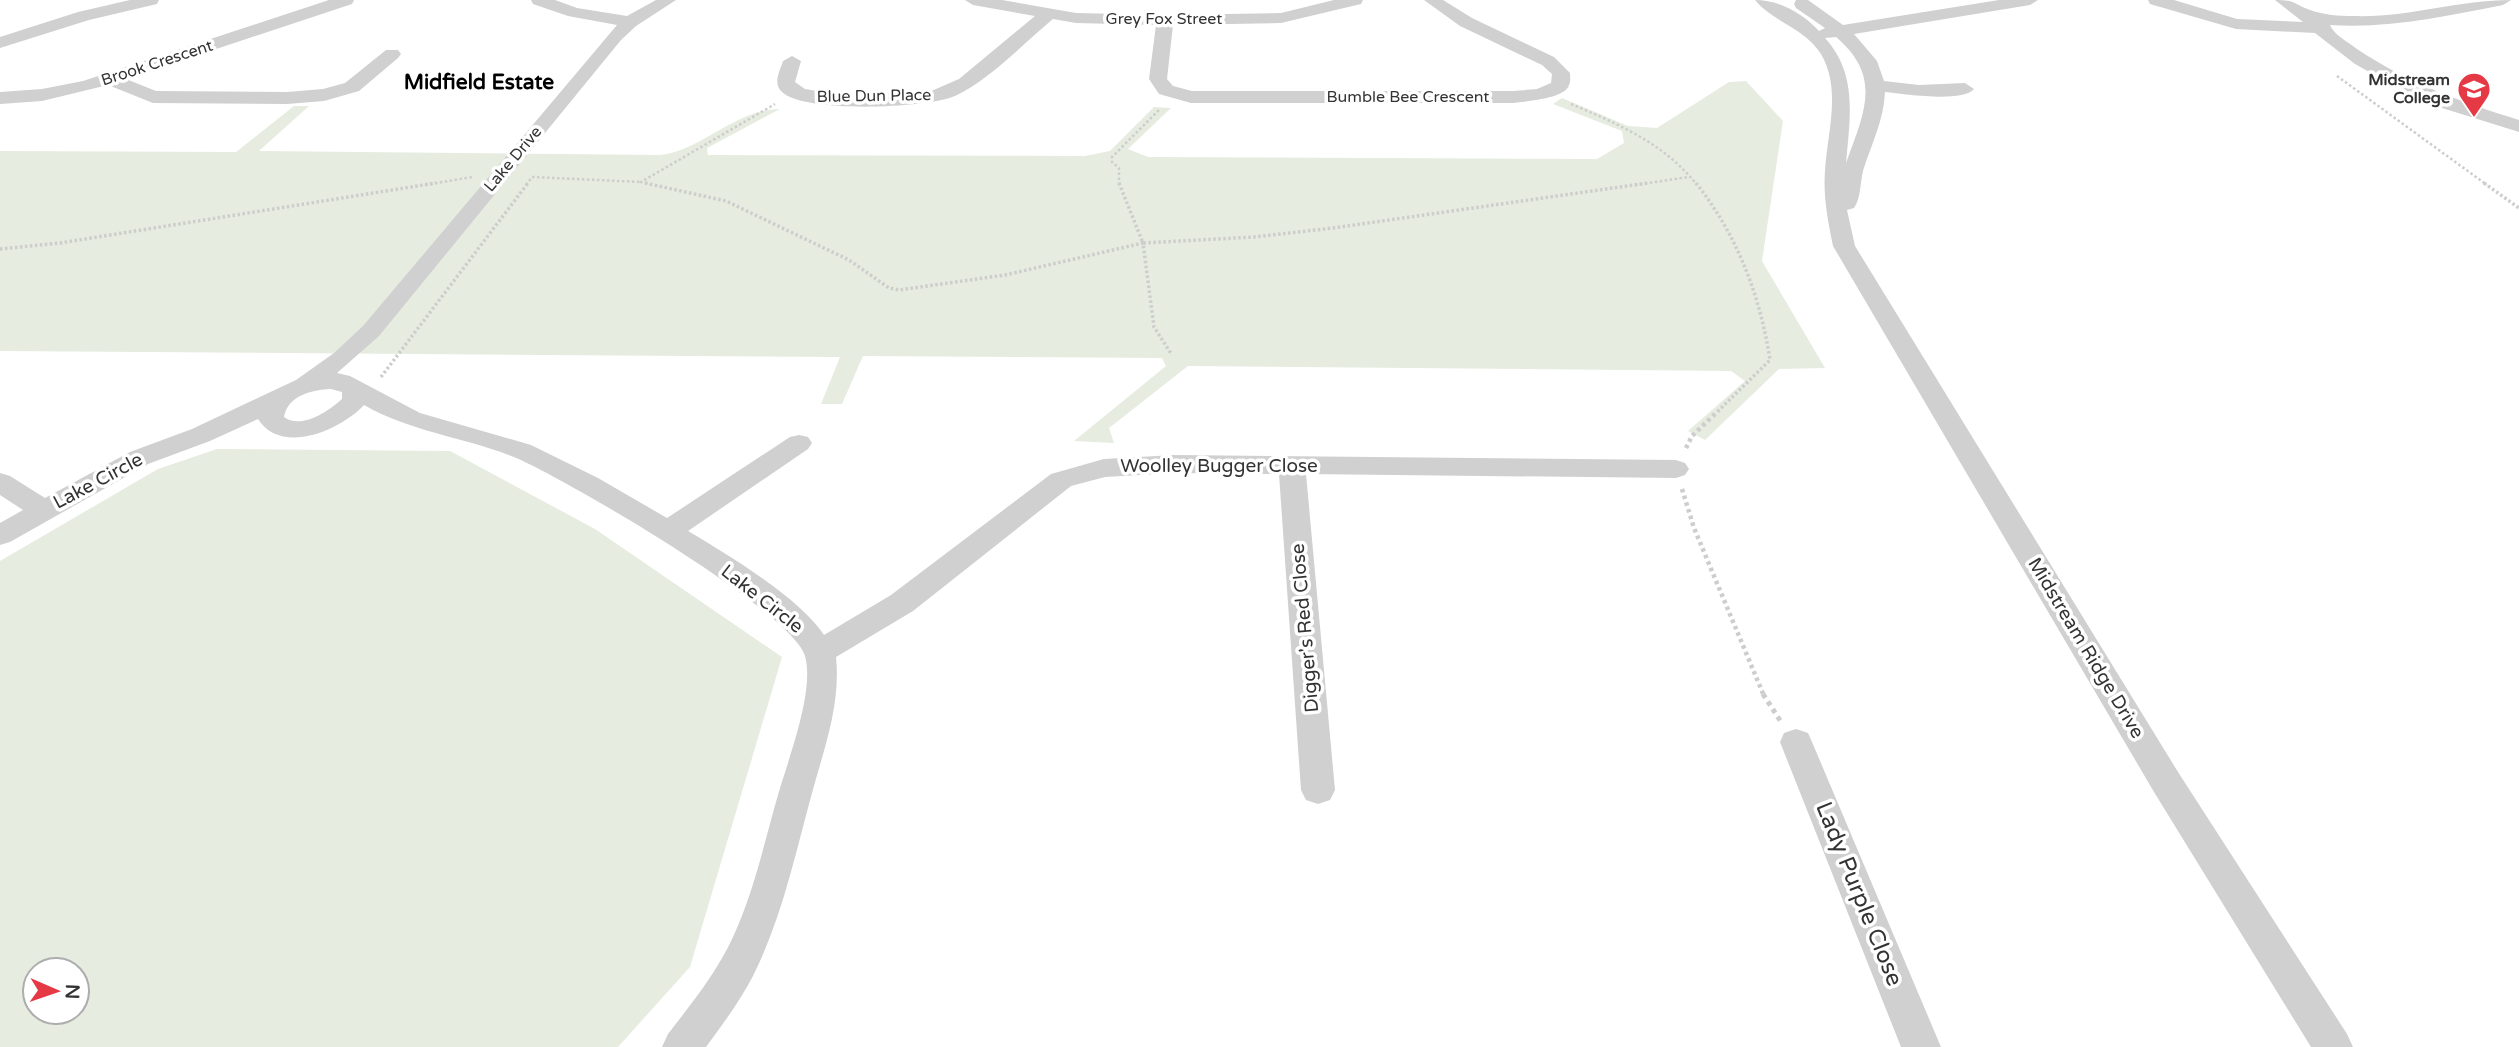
<svg xmlns="http://www.w3.org/2000/svg" width="2519" height="1047" viewBox="0 0 2519 1047" font-family="'Varela Round',sans-serif">
  <style>
    .green { fill: #e6ecdf; fill-rule: evenodd }
    .lines { fill: none; stroke-linecap: round; stroke-linejoin: round }
    .path-far3 { stroke: #cdcdcd; stroke-width: 2.5; stroke-dasharray: 2.5 2.5; stroke-linecap: butt }
    .path-far2 { stroke: #cdcdcd; stroke-width: 3.5; stroke-dasharray: 2.5 2.5; stroke-linecap: butt }
    .path-far1 { stroke: #cdcdcd; stroke-width: 4.5; stroke-dasharray: 3.5 3.5; stroke-linecap: butt }
    .path { stroke: #cdcdcd; stroke-width: 5; stroke-dasharray: 4.5 4.5; stroke-linecap: butt }
    .minor { fill: #d0d0d0; fill-rule: evenodd }
    .labels { text-anchor: middle; dominant-baseline: central; stroke-width: 7; stroke-linejoin: round; paint-order: stroke }
    .far-street-label { font-size: 16px; fill: #333; stroke: #fff }
    .far-poi-label { font-size: 16px; font-weight: bold; fill: #333; stroke: #fff; text-anchor: end }
    .street-label { font-size: 19px; fill: #333; stroke: #fff }
    .far-district-label { font-size: 21px; font-weight: bold; fill: #000; stroke: #fff }
    .near-street-label { font-size: 23px; fill: #333; stroke: #fff }
  </style>
  <rect width="100%" height="100%" fill="#fff"/>
  <path class="green" d="M1746 81 1783 121 1762 261 1825 368 1779 369 1705 440 1688 431 1745 381 1731 371 1188 366 1109 428 1114 443 1074 441 1166 366 1162 358 863 356 842 404H821L840 357 0 351V151L236 152 294 106H309L259 151 661 155C704 149 736 109 780 109L707 148 708 155 1085 156 1110 151 1154 107 1171 108 1128 149 1148 157 1597 159 1624 143 1622 131 1553 104 1562 98 1628 126 1657 128 1729 82Z
    M217 449 450 451 595 529 782 657 690 967 618 1047H0V561L158 469ZM77 970V1012H35V970Z"/>
  <g class="lines">
    <path class="path-far3" d="M2337 76 2487 185
      M1571 104C1618 124 1664 143 1697 185
      M425 185 472 177
      M526 185 532 177 641 182
      M652 185 641 182 775 104
      M1119 185V168L1112 162V157L1160 109
      M1635 185 1688 177"/>
    <path class="path-far2" d="M645 183 726 201 849 260 889 288 899 290 1005 275 1143 243 1154 327 1172 355
      M1119 183 1143 243 1254 237 1333 228 1648 183
      M1696 183C1737 235 1760 295 1770 360L1716 413
      M2484 183 2519 208
      M0 249 60 243 436 183
      M381 377 528 183"/>
    <path class="path-far1" d="M1686 448 1692 436 1718 411
      M1682 489 1694 528 1764 696"/>
    <path class="path" d="M1763 694 1781 722"/>
    <path class="minor" d="M130 0H159L157 4 89 20 0 48V37L78 12Z
      M329 0H354L352 4 126 79 156 91 287 92 323 89 345 83 386 50H398L401 54 398 58 359 91 324 101 287 104 153 103 108 85 42 101 0 104V92L42 89 83 81Z
      M531 0H555L577 8 627 16 656 0H676L636 26 621 40 379 336 337 373 350 376 420 413 531 445 598 478 667 518 790 437 799 435 808 437 812 443 808 449 688 531C728 555 799 597 824 635L891 595 1051 474 1104 459 1174 455 1676 460 1685 463 1689 469 1685 475 1676 478 1306 474 1335 790 1330 800 1318 804 1306 800 1301 790 1279 474 1174 473 1105 477 1071 486 913 611 836 657C841 704 824 749 812 793 795 855 782 918 753 976 740 1001 723 1024 706 1047H662L668 1034C692 1003 717 972 733 937 754 892 764 843 778 795 788 760 815 691 805 656 791 610 564 478 514 457 464 437 411 432 364 405 341 430 281 456 258 419L210 441 148 464 10 542 0 545V523L23 510 0 495V473L10 476 45 498 130 452 192 429 296 380 334 353 363 326 617 25 568 16 533 4ZM331 389 342 392V399C329 411 301 430 284 417 288 395 312 390 331 389Z
      M965 0H1002L1076 13 1165 15 1281 13 1334 0H1363L1361 4 1281 23 1173 25 1167 79 1173 86 1192 91H1513L1537 89 1551 83 1552 74 1542 65 1460 26 1424 0H1443L1472 18 1554 57 1570 73C1570 77 1571 81 1569 85 1565 99 1526 101 1513 103H1191L1159 94 1149 79 1156 25 1076 23 1053 19C1024 43 989 80 955 96 928 108 802 114 781 91 773 82 780 71 783 61L792 56 801 61 795 82 805 89 835 94 929 92 959 79 1035 16 973 5Z
      M1755 0C1779 0 1802 13 1819 31L1825 28 1796 8 1794 4 1796 0H1808L1843 25 1999 0H2038L2030 5 1854 34 1877 61 1884 81 1919 85 1965 83 1974 89C1962 103 1904 94 1885 92 1884 120 1871 145 1863 171 1860 183 1861 198 1854 208L1847 210 1855 246 2178 772 2347 1034 2353 1047H2311L2154 792 1833 246C1828 221 1823 197 1825 171 1827 133 1842 90 1821 54 1805 28 1773 22 1755 0ZM1836 37C1883 77 1864 113 1846 163 1850 118 1858 74 1825 38Z
      M2148 0H2174L2237 19 2303 22 2275 0C2296 0 2293 4 2310 10 2324 15 2339 16 2353 16 2407 18 2458 0 2511 0L2503 5C2446 16 2389 29 2330 25 2333 34 2348 42 2357 49 2408 83 2461 102 2519 120V132L2442 108 2403 91 2355 64 2315 33 2236 29 2150 4Z
      M1796 729 1808 733 1812 742 1941 1047H1901L1780 742 1784 733Z"/>
  </g>
  <defs>
    <symbol id="school-pin" viewBox="-11 -11 22 30"><path d="M0 17L-7.5 6A9.5 9.5 0 1 1 7.5 6Z" fill="#e63946" stroke="#fff"/><path d="M0-5L7-2L0 1L-7-2ZM-4 1L0 2.5L4 1V4Q0 6-4 4Z" fill="#fff"/></symbol>
  </defs>
  <g fill-rule="evenodd">
    <use href="#school-pin" x="2455" y="70" width="38" height="52"/>
  </g>
  <g class="labels">
    <g class="far-street-label">
      <text x="1164" y="19">Grey Fox Street</text>
      <text transform="translate(157 63) rotate(-18)">Brook Crescent</text>
      <text transform="translate(874 96) rotate(-1)">Blue Dun Place</text>
      <text x="1408" y="97">Bumble Bee Crescent</text>
      <text transform="translate(513 159) rotate(-50)">Lake Drive</text>
    </g>
    <g class="far-poi-label">
      <text x="2450" y="80">Midstream<tspan x="2450" dy="18">College</tspan></text>
    </g>
    <g class="street-label">
      <text x="1219" y="466">Woolley Bugger Close</text>
      <text transform="translate(98 481) rotate(-28)">Lake Circle</text>
      <text transform="translate(762 599) rotate(38)">Lake Circle</text>
      <text transform="translate(1305 628) rotate(-95)">Digger's Red Close</text>
      <text transform="translate(2086 648) rotate(59)">Midstream Ridge Drive</text>
    </g>
    <g class="far-district-label">
      <text x="479" y="82">Midfield Estate</text>
    </g>
    <g class="near-street-label">
      <text transform="translate(1859 894) rotate(68)">Lady Purple Close</text>
    </g>
  </g>
  <g transform="translate(56 991) rotate(92)"><circle r="33" fill="#ffffff" stroke="#adadad" stroke-width="2"/>
  <path d="M0-5L12 26L0 18L-12 26Z" fill="#e63946"/>
  <text y="-10" font-size="19" font-weight="bold" text-anchor="middle" fill="#333333">N</text>
  </g>
</svg>
